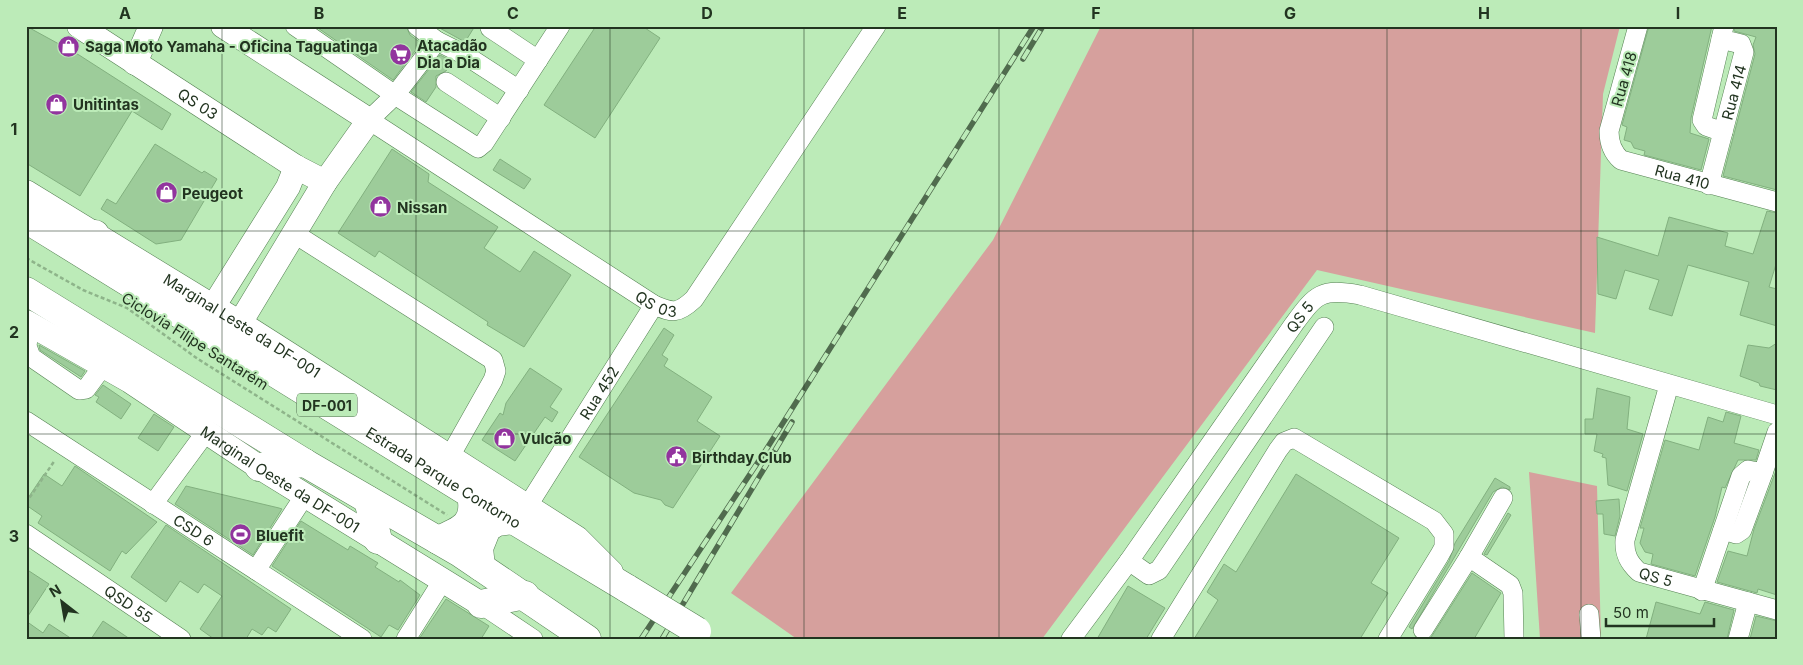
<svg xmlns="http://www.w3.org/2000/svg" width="1803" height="665" viewBox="0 0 1803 665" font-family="Inter,sans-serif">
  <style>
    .green { fill: #d6a09d }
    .building { fill: #9dcc9a; stroke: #82b07f }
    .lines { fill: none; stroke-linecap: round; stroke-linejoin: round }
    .minor-casing { stroke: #558153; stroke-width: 20 }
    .major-casing { stroke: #558153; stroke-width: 25 }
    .highway-casing { stroke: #558153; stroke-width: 29 }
    .path { stroke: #8eb48a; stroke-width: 2.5; stroke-dasharray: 4 2.5; stroke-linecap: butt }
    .minor { stroke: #fff; stroke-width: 19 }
    .major { stroke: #fff; stroke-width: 24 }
    .highway { stroke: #fff; stroke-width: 28 }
    .rail-casing { stroke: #506b4e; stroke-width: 5.5 }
    .rail { stroke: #bcebb8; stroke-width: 4; stroke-dasharray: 11; stroke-linecap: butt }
    .highway-bridge-casing { stroke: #558153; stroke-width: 29; stroke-linecap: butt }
    .highway-bridge { stroke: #fff; stroke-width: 28 }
    .grid { fill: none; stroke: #223420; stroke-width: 1; stroke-opacity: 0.55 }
    .labels { text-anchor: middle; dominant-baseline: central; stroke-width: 4; stroke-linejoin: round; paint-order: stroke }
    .shield { fill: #bcebb8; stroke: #506b4e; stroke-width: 1 }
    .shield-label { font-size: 14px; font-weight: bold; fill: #223420 }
    .poi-label { font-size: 15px; font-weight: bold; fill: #223420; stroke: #bcebb8; text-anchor: start }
    .street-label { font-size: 15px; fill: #223420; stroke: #bcebb8 }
    .neatline { fill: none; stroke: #223420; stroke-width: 2 }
    .grid-label { font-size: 16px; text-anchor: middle; font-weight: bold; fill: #223420 }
  </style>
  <rect width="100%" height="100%" fill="#bcebb8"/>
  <path class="green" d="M1101 26H1620L1603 94 1595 333 1317 270 1042 639H797L731 593 993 240Z
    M1529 472 1597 486 1601 639H1540Z"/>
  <path class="building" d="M26 26 79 55 171 114 162 130 132 111 80 196 26 163Z
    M315 26H406L410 35 421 43 393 80Z
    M436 26H475L465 42Z
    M596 26H642L660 38 595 138 544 105Z
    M1649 26H1712L1691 118 1690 133 1709 139 1701 170 1644 155 1645 151 1634 148 1631 142 1624 140 1627 127 1622 125Z
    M1735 26H1777V190L1723 176 1755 54 1753 45 1756 37 1734 31Z
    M440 55 452 61 446 71 436 76V87L426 102 411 92Z
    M155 144 202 173 204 171 217 179 181 240 156 244 101 209 107 199 116 204Z
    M392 149 429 174 428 182 498 227 484 248 520 272 534 251 571 275 524 347 487 325 488 322 379 251 375 257 338 233Z
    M500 159 531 179 524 189 493 170Z
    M1767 211 1777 213V261L1769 287 1777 289V326L1740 315 1749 282 1688 265 1672 316 1649 309 1659 280 1625 270 1616 299 1598 294 1597 237 1658 256 1669 217 1728 233 1725 246 1753 254Z
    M664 328 674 335 662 355 668 359 664 366 712 397 697 421 720 436 673 508 665 505 661 500 634 493 579 457Z
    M1777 343V390L1760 386 1759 383 1740 376 1748 345 1769 348Z
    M39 345 85 371 81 377 40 350Z
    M530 368 562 389 550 407 558 412 552 422 545 417 515 461 482 440 500 413 503 415 506 403Z
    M103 385 131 404 121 419 96 402 99 397 95 395Z
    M1597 388 1630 397 1627 429 1643 434 1627 491 1608 485 1606 458 1602 457 1603 454 1594 451 1597 434H1585V419H1593Z
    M1726 412 1741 416 1734 443 1759 450 1756 460H1738L1725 488 1722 487 1715 517 1695 576 1651 564 1653 554 1645 552 1640 543 1644 528H1640L1665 440 1699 450 1708 417 1723 422Z
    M154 414 174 427 158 451 138 438Z
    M75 466 157 522 126 554 122 551 110 571 38 523 42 516 26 505V501L44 474 62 486Z
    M1777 468V595L1758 589 1757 593 1717 582 1728 551 1747 556 1754 529Z
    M1296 474 1399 538 1371 583 1388 593 1360 639H1194L1218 600 1207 592 1224 564 1236 572Z
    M1495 478 1510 487V490L1502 487 1493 492 1412 629 1409 627 1449 561 1455 543Z
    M186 486 279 508 282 509 253 555 175 504Z
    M1619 499 1620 516 1615 536 1604 534 1603 514H1597L1596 501Z
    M1508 513 1511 515 1487 555 1484 554Z
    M301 521 348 550 350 546 378 563 375 567 399 582 400 580 420 595 398 630 389 625 381 637 272 566Z
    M166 525 291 609 276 632 268 627 262 635 252 629 246 639H214L200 629 222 596 204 584 198 593 180 581 166 602 131 577Z
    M26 569 49 584 26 619Z
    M1472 573 1501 593 1474 639H1430Z
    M1128 586 1165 608 1146 639H1097Z
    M446 599 489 626 481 639H419Z
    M1656 602 1700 614 1705 602 1734 610 1727 639H1646Z
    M1756 616 1777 621V639H1750Z
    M26 621 43 633 49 624 72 639H26Z
    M103 621 130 639H91Z"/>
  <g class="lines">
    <defs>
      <g id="minor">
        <path d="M295 26 395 95 478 148 484 143 560 26"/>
        <path d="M417 26 437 41 465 55 519 90"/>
        <path id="s1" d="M1638 26 1609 131C1609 143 1612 152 1621 160L1777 202"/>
        <path d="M490 28 538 60"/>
        <path d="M1721 39 1702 120 1706 126 1723 132"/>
        <path id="s2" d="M437 41 395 95 369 120 654 305C673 313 678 314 694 299L876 26"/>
        <path d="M446 82 501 118"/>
        <path id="s3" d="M1709 185 1744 52 1741 44 1721 39 1724 26"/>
        <path d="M295 234 493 360 496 371 493 380 449 458"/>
        <path d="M30 324 27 346 31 357 79 390 86 389 103 366"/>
        <path id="s4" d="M1669 385 1625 540C1624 554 1629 563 1639 572L1777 610"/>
        <path id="s5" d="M26 421 362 639"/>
        <path d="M153 504 206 432"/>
        <path id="s6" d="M527 507 654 305"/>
        <path d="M1723 530 1736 534 1742 530 1763 473"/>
        <path id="s7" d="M26 534 181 639"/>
        <path d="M1469 557 1503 498"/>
        <path d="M1129 561 1149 575 1159 570 1324 327"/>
        <path d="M256 570 305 495"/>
        <path d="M1702 591 1741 476 1748 470 1763 473 1777 432"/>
        <path d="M481 604 533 639"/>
        <path d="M1589 614 1591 639"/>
        <path d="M1423 630 1469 557 1510 585 1513 593 1514 639"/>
        <path d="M406 639 443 580"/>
        <path id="s8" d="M1071 639 1129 561 1294 324C1316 294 1321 288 1360 295L1777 415"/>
        <path d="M1161 639 1278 450 1284 442 1294 438 1434 521 1444 534V547L1439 556 1388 639"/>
        <path d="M1738 639 1748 602"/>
      </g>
      <g id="major">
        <path id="s9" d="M79 26 296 167 325 182"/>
        <path d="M223 26 369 120 325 182 240 323"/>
        <path d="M135 63 151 26"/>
        <path id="s10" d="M26 192 240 323 577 538 611 572"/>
        <path d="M213 307 288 187 296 167"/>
        <path id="s11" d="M26 322 130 381 259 467 481 604"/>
      </g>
      <g id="highway">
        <path id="s12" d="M26 219 490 506 628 589"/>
        <path d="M95 234 101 265"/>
        <path d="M26 291 305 463 460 553 587 639"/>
        <path d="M259 467 305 463"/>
        <path d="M368 500 378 540"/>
        <path d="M438 540C462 530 477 524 471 494"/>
        <path d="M481 567 479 548 487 528 497 522 514 520"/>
        <path d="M481 604 525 595"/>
      </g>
    </defs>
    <use href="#minor" class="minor-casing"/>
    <use href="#major" class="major-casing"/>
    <use href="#highway" class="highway-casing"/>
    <path class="path" d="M26 258 83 290 127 308 198 359 447 515
      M26 503 55 460"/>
    <use href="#minor" class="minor"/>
    <use href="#major" class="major"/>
    <use href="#highway" class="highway"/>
    <defs>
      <path id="rail" d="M1023 59 1043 26
        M641 639 764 453 1034 26
        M662 639 792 422"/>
    </defs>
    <use href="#rail" class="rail-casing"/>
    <use href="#rail" class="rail"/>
    <defs>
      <path id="highway-bridge" d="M628 589 697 631"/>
    </defs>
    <use href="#highway-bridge" class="highway-bridge-casing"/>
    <use href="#highway-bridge" class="highway-bridge"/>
  </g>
  <path class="grid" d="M222 26V639M416 26V639M610 26V639M804 26V639M999 26V639M1193 26V639M1387 26V639M1581 26V639M26 231H1777M26 434H1777"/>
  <defs>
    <symbol id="shop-disc" viewBox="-11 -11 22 22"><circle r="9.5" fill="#92349e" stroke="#bcebb8"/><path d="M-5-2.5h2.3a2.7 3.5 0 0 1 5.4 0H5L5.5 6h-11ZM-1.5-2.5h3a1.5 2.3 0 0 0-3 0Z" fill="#fff"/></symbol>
    <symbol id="supermarket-disc" viewBox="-11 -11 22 22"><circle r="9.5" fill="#92349e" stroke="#bcebb8"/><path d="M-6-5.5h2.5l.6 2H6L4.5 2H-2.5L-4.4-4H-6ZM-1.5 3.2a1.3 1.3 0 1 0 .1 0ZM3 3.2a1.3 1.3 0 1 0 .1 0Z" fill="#fff"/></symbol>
    <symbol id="civic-disc" viewBox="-11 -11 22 22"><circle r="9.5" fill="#92349e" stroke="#bcebb8"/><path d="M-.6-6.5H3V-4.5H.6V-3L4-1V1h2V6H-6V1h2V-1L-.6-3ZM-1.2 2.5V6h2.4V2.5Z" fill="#fff"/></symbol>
    <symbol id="stadium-disc" viewBox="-11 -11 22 22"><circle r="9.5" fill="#92349e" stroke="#bcebb8"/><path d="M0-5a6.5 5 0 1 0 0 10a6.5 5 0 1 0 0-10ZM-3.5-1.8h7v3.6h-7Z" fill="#fff"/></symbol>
  </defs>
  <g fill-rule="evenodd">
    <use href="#shop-disc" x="56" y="34" width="25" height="25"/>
    <use href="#supermarket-disc" x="388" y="42" width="25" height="25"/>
    <use href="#shop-disc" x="44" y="92" width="25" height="25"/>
    <use href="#shop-disc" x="154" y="180" width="25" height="25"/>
    <use href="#shop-disc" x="368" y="194" width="25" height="25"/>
    <use href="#shop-disc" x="492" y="426" width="25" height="25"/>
    <use href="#civic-disc" x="664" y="444" width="25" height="25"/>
    <use href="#stadium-disc" x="228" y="522" width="25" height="25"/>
  </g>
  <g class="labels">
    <rect class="shield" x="297" y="393.5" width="60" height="23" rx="4"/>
    <g class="shield-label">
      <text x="327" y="405">DF-001</text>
    </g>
    <g class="poi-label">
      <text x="417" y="45">Atacadão<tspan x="417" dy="17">Dia a Dia</tspan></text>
      <text x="85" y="46">Saga Moto Yamaha - Oficina Taguatinga</text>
      <text x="73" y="104">Unitintas</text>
      <text x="182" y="193">Peugeot</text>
      <text x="397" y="207">Nissan</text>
      <text x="520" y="438">Vulcão</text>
      <text x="692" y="457">Birthday Club</text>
      <text x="256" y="535">Bluefit</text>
    </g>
    <g class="street-label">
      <text transform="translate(1624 79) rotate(-74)">Rua 418</text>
      <text stroke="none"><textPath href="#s3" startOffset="96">Rua 414</textPath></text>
      <text stroke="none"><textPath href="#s9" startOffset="142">QS 03</textPath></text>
      <text stroke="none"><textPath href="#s1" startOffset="205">Rua 410</textPath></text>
      <text stroke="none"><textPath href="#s2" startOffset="446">QS 03</textPath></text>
      <text stroke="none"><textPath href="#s8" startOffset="395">QS 5</textPath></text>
      <text stroke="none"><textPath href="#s10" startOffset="254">Marginal Leste da DF-001</textPath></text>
      <text transform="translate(195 341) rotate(32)">Ciclovia Filipe Santarém</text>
      <text stroke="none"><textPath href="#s6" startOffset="135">Rua 452</textPath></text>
      <text stroke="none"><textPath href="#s12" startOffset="491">Estrada Parque Contorno</textPath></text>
      <text stroke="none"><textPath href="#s11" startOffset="299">Marginal Oeste da DF-001</textPath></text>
      <text stroke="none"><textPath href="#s5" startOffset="200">CSD 6</textPath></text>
      <text stroke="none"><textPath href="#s4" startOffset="215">QS 5</textPath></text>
      <text stroke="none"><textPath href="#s7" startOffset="124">QSD 55</textPath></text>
    </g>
  </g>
  <rect width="1803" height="665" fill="none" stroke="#bcebb8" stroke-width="55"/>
  <g transform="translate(62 602) rotate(329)" stroke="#bcebb8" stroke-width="4" paint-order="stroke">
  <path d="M0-4L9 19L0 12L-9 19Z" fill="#223420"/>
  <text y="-8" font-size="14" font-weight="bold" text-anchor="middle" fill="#223420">N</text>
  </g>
  <path d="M1606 618v8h108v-8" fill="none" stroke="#223420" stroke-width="2.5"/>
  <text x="1613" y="618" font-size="15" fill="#223420" stroke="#bcebb8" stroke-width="4" paint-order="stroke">50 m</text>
  <rect x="28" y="28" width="1748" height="610" class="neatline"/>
  <g class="grid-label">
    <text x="125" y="19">A</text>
    <text x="319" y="19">B</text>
    <text x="513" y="19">C</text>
    <text x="707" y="19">D</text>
    <text x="902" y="19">E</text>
    <text x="1096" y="19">F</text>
    <text x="1290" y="19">G</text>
    <text x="1484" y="19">H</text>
    <text x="1678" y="19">I</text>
    <text x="14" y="135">1</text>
    <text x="14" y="338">2</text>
    <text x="14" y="542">3</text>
  </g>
</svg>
